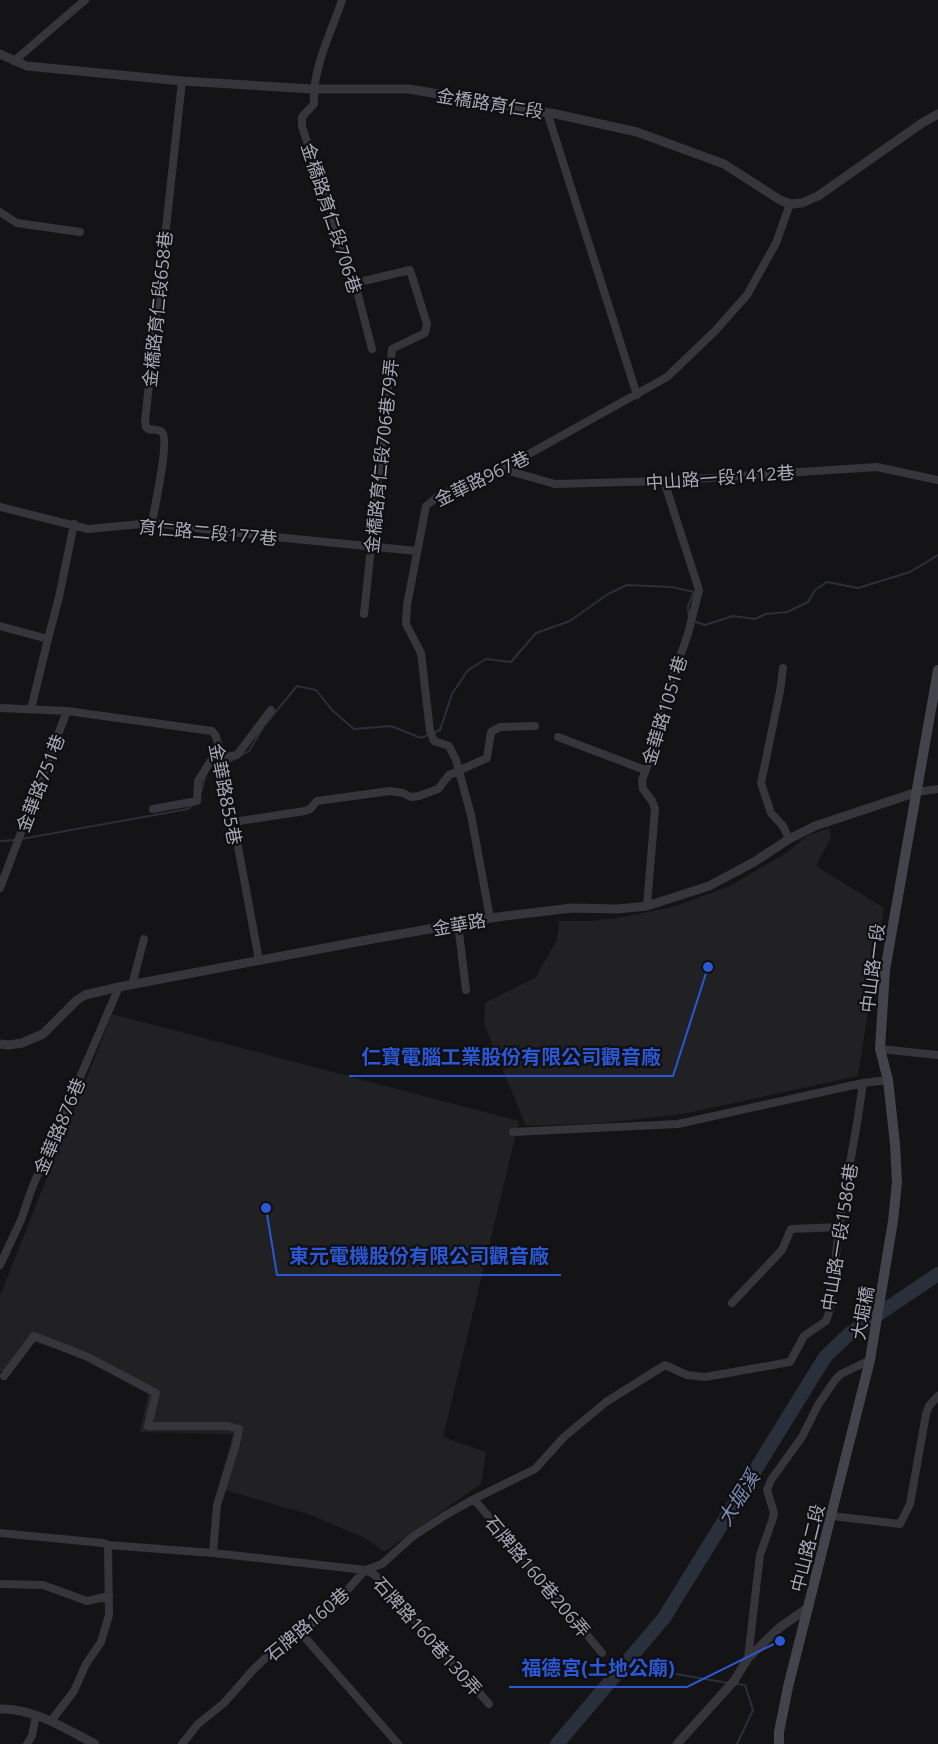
<svg xmlns="http://www.w3.org/2000/svg" width="938" height="1744" viewBox="0 0 938 1744" font-family="'Open Sans','Noto Sans TC',sans-serif">
  <style>
    .built { fill: #212023 }
    .lines { fill: none; stroke-linecap: round; stroke-linejoin: round }
    .stream { stroke: #29303b; stroke-width: 2 }
    .river { stroke: #29303b; stroke-width: 14 }
    .minor { stroke: #35353b; stroke-width: 8 }
    .tertiary { stroke: #35353b; stroke-width: 9 }
    .secondary { stroke: #43434b; stroke-width: 10 }
    .labels { text-anchor: middle; dominant-baseline: central; stroke-width: 4.5; stroke-linejoin: round; paint-order: stroke }
    .street-label { font-size: 18px; fill: #a5a7b7; stroke: #0f0f11 }
    .water-label { font-size: 20px; font-style: italic; fill: #798db5; stroke: #0f0f11 }
    .leader { fill: none; stroke: #2b57d5; stroke-width: 2 }
    .callout-dot { fill: #2b57d5; stroke: #0f0f11; stroke-width: 2 }
    .callout-label { font-size: 20px; text-anchor: middle; font-weight: bold; fill: #2b57d5; stroke: #0f0f11; stroke-width: 4.5; stroke-linejoin: round; paint-order: stroke }
  </style>
  <rect width="100%" height="100%" fill="#141416"/>
  <path class="built" d="M829 828 831 837 816 866 884 908 858 1076 683 1114 604 1123 526 1126 484 1024 485 1003 535 978 557 940 559 921H591L617 918 673 907 730 886 783 855 807 836Z
    M112 1014 519 1121 443 1437 486 1452 481 1484 384 1552 365 1538 308 1514 218 1488 233 1434 140 1432 148 1394 75 1355 32 1341 5 1372 0 1371V1296Z"/>
  <g class="lines">
    <path class="stream" d="M693 621 705 625 733 616 755 619 766 614 787 612 808 602 815 590 827 582 858 588 910 572 938 555
      M433 733 440 730 452 694 468 670 486 659 511 662 536 633 570 621 608 594 627 585 672 587 694 592 688 606 689 619
      M225 761H231L249 751 264 726 297 686 316 690 332 710 354 729 391 726 421 738 428 735
      M201 792 206 774
      M21 839 188 809 193 804
      M0 841 15 840
      M624 1665 728 1683
      M736 1684 745 1685 753 1710 737 1744"/>
    <path class="river" d="M557 1744 664 1618 825 1357 849 1334 938 1274"/>
    <path class="minor" d="M342 0C331 33 312 69 314 104L302 117V127L355 283 372 349
      M14 61 85 0
      M547 112 637 395
      M0 212 17 223 80 232
      M355 283 410 270 427 324 425 333 392 349 364 614
      M502 469 555 484 664 481 877 467 938 480
      M0 507 88 529 152 523 265 536 417 551
      M152 523C154 509 170 441 162 432 159 429 152 430 148 429L146 427 145 421 182 81
      M0 626 48 639 59 597 74 524
      M783 668 780 691 761 783 771 813 783 826 789 839
      M0 708 67 711 212 731 216 736 222 760 259 960
      M31 709 48 639
      M558 737 645 770
      M917 792 938 789
      M153 809 197 801 198 781 212 759 237 755 271 710
      M233 822 305 811 310 809 317 801 390 791 403 793 411 797 419 796 438 789 449 775 487 758 491 732 500 727 535 726
      M0 888 67 711
      M647 906 655 809 652 801 643 789 642 780 655 746V728L688 634 699 590 664 481
      M490 918 471 815 456 760 449 746 434 741 430 731 421 653 406 624 407 605 426 506 436 498 475 477 502 469 520 459 667 377 715 331 747 295 776 243 790 204
      M458 924 466 990
      M132 985 144 939
      M880 1049 938 1055
      M513 1132 678 1124 863 1083
      M0 1265 21 1220 32 1188 119 987
      M732 1303 782 1250 791 1229 839 1227
      M4 1376 34 1336 88 1357 156 1393 148 1426H228L239 1429 236 1444 217 1505 213 1553
      M474 1499 602 1653
      M832 1516 900 1524 910 1504 926 1414 929 1406 938 1396
      M0 1533 103 1543 108 1545 213 1553 365 1570 375 1575 489 1704
      M0 1584 43 1585 87 1601 109 1596
      M301 1633 398 1744
      M748 1658 760 1555 772 1521 774 1513 767 1490 771 1480 802 1437 818 1405 835 1380 841 1374 870 1360
      M51 1721 74 1691 86 1664 101 1642 109 1615 108 1545
      M27 1744 32 1736 36 1715
      M182 1744 198 1724 224 1703 254 1669 274 1650 301 1633 336 1603 365 1570 382 1564 412 1537 444 1516 474 1499 535 1469 564 1437 606 1402 665 1365 687 1375 705 1377 790 1362 804 1336 826 1321 830 1309 839 1227 858 1117 863 1083 888 1080"/>
    <path class="tertiary" d="M0 54 27 66 182 81 313 89H409L556 114 637 132 724 164 780 200 790 204 802 203 818 196 922 123 938 114
      M0 1044 8 1045 22 1043 43 1034 77 1000 85 995 119 987 367 940 497 917 572 908 618 909 647 906 709 886 754 862 789 839 815 826 917 792
      M0 1709C34 1708 66 1729 95 1744
      M677 1744 734 1681 748 1658 779 1628 809 1607"/>
    <path class="secondary" d="M779 1744V1732L788 1687 870 1360 893 1221 897 1182 895 1144 888 1080 880 1049 885 970 938 670"/>
  </g>
  <g class="labels">
    <g class="street-label">
      <text transform="translate(490 103) rotate(9)">金橋路育仁段</text>
      <text transform="translate(332 218) rotate(72)">金橋路育仁段706巷</text>
      <text transform="translate(157 309) rotate(-84)">金橋路育仁段658巷</text>
      <text transform="translate(381 456) rotate(-84)">金橋路育仁段706巷79弄</text>
      <text transform="translate(720 477) rotate(-4)">中山路一段1412巷</text>
      <text transform="translate(482 478) rotate(-26)">金華路967巷</text>
      <text transform="translate(208 532) rotate(5)">育仁路二段177巷</text>
      <text transform="translate(664 710) rotate(-73)">金華路1051巷</text>
      <text transform="translate(40 783) rotate(-69)">金華路751巷</text>
      <text transform="translate(226 794) rotate(79)">金華路855巷</text>
      <text transform="translate(459 924) rotate(-10)">金華路</text>
      <text transform="translate(872 968) rotate(-83)">中山路一段</text>
      <text transform="translate(59 1126) rotate(-67)">金華路876巷</text>
      <text transform="translate(839 1237) rotate(-81)">中山路一段1586巷</text>
      <text transform="translate(862 1313) rotate(-80)">大堀橋</text>
      <text transform="translate(807 1548) rotate(-76)">中山路二段</text>
      <text transform="translate(538 1576) rotate(50)">石牌路160巷206弄</text>
      <text transform="translate(307 1624) rotate(-40)">石牌路160巷</text>
      <text transform="translate(428 1636) rotate(48)">石牌路160巷130弄</text>
    </g>
    <g class="water-label">
      <text transform="translate(738 1498) rotate(-58)">大堀溪</text>
    </g>
  </g>
  <path class="leader" d="M708 967L673 1076H349M266 1208L277 1275H561M780 1641L687 1687H509"/>
  <g class="callout-dot">
    <circle cx="708" cy="967" r="6"/>
    <circle cx="266" cy="1208" r="6"/>
    <circle cx="780" cy="1641" r="6"/>
  </g>
  <g class="callout-label">
    <text x="511" y="1064">仁寶電腦工業股份有限公司觀音廠</text>
    <text x="419" y="1263">東元電機股份有限公司觀音廠</text>
    <text x="598" y="1675">福德宮(土地公廟)</text>
  </g>
</svg>
